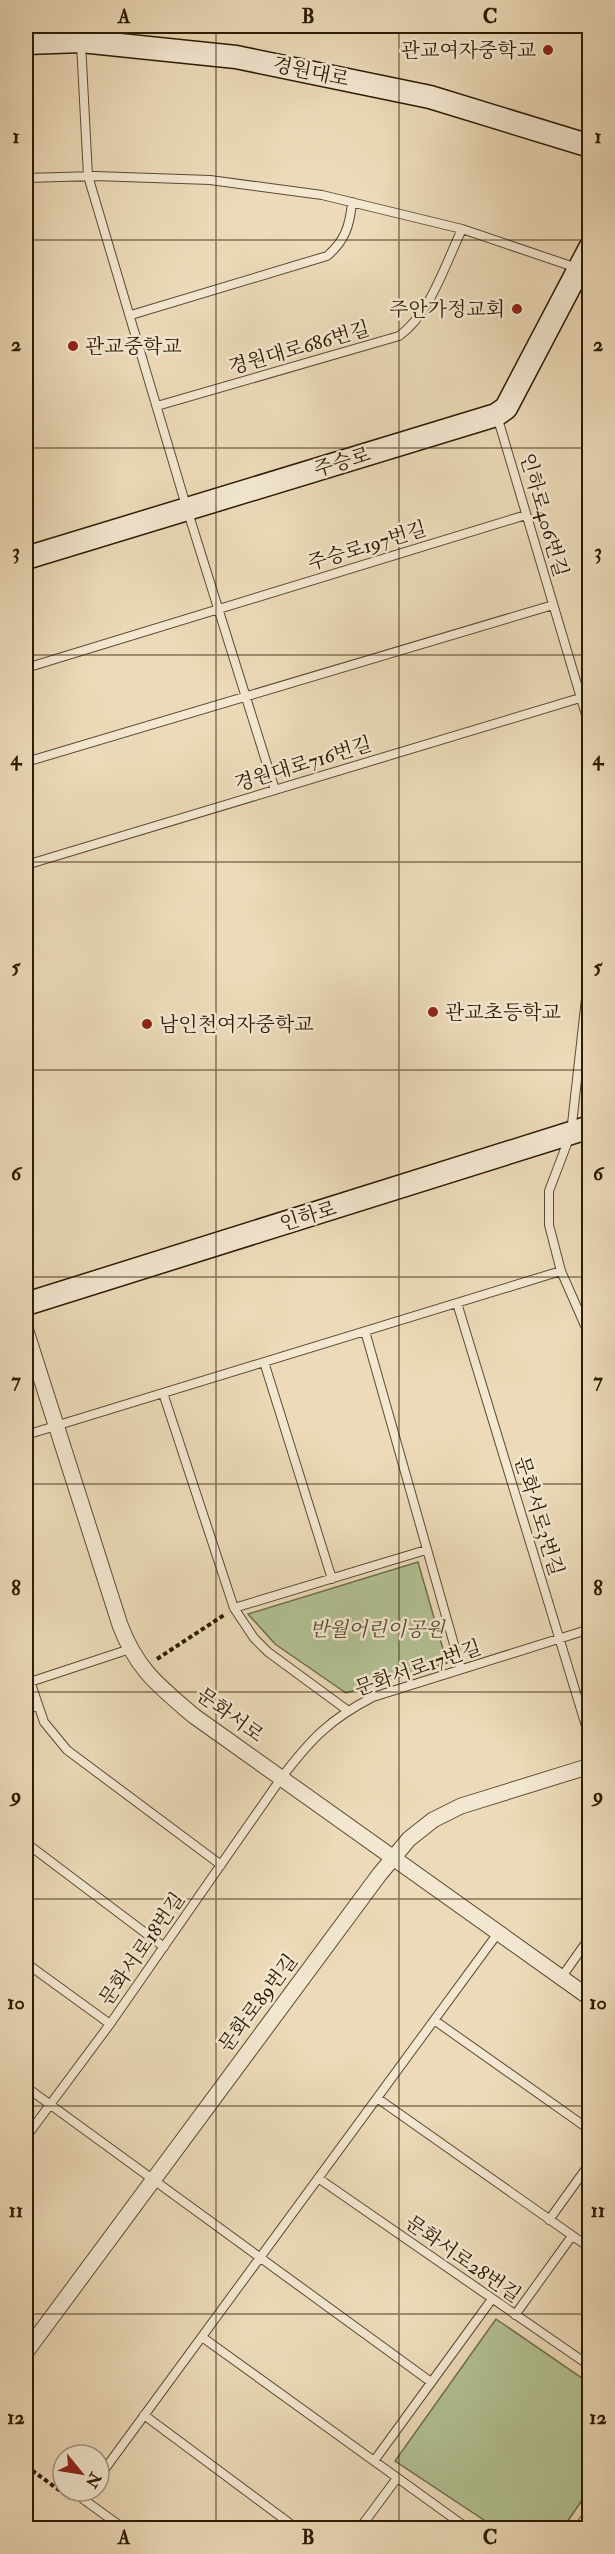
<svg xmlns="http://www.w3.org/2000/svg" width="615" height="2554" viewBox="0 0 615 2554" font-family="'IM FELL Double Pica','Noto Serif KR',serif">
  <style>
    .green { fill: #b2c193; stroke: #6e6e4b; stroke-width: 1.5 }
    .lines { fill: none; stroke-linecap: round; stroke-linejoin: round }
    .lane-casing { stroke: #5b4b30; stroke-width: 10 }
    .street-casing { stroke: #5b4b30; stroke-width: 17 }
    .secondary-casing { stroke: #2b1b03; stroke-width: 25 }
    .path { stroke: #2b1b03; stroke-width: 4; stroke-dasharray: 4.5 3; stroke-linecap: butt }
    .lane { stroke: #f3e7d1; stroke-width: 8 }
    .street { stroke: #f3e7d1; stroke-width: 15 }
    .secondary { stroke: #f3e7d1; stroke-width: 22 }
    .grid { fill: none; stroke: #2b1b03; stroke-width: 1.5; stroke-opacity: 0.55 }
    .poi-dot { fill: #8f2418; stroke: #f3e7d1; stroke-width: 2 }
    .labels { text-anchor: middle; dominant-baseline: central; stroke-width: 5; stroke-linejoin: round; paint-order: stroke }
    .poi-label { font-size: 20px; fill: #2b1b03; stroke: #f3e7d1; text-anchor: start }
    .street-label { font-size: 20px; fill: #2b1b03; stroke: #f3e7d1 }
    .park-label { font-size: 20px; font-style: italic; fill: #544d2e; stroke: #f3e7d1 }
    .neatline { fill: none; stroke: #2b1b03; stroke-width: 2 }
    .grid-label { font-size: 20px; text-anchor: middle; font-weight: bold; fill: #2b1b03 }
  </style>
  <rect width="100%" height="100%" fill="#ecdab8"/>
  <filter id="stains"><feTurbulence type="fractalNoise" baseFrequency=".00333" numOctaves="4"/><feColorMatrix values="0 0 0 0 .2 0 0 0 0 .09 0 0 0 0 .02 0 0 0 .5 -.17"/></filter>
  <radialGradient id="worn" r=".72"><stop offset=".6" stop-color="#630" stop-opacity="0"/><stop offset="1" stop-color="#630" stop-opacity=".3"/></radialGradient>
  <path class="green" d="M418 1562 447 1663 346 1693 275 1644 248 1614Z
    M496 2319 589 2383V2490L563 2528H496L395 2461Z"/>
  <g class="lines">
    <defs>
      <path id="lane" d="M81 43 88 176 187 509 275 790
        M26 178 95 176 210 180 322 195 462 229 577 268
        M131 315 327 256C345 241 350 225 352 202
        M157 406 399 336C430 314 446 263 462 229
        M497 416 590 728
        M26 668 526 515
        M26 762 553 605
        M26 865 590 695
        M590 963 571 1133 549 1191V1225L561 1271 590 1337
        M457 1303 590 1739
        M365 1331 461 1669
        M264 1362 332 1579
        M163 1393 234 1608 254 1638 268 1652 347 1710
        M590 1394V1400
        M26 1435 561 1271
        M234 1608 426 1550
        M26 1669 44 1722 67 1750 221 1865
        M30 1682 130 1649
        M26 1710 37 1706
        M26 1843 164 1947
        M26 1963 110 2024
        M561 1978 590 1937
        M434 2020 590 2130
        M26 2087 431 2382
        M377 2098 590 2248
        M26 2137 110 2024 282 1777C311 1739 330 1719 373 1697L590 1629
        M318 2178 590 2366
        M549 2220 590 2163
        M515 2315 572 2236
        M202 2337 467 2528
        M144 2415 296 2528
        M374 2461 492 2299
        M99 2477 498 1933
        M89 2491 83 2499 123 2528
        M360 2528 397 2478
        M578 2528 590 2512"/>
      <path id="street" d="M26 1331 120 1625C137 1670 159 1686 194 1716L590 1998
        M26 2352 379 1875 409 1839 433 1820 461 1806 590 1766"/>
      <path id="secondary" d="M26 43 81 41 236 57 430 97 590 146
        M26 558 496 415 506 408 590 248
        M26 1304 590 1127"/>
    </defs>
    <use href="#lane" class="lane-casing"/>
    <use href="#street" class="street-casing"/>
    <use href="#secondary" class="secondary-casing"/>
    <path class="path" d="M157 1659 224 1615
      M26 2466 70 2498"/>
    <use href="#lane" class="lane"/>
    <use href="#street" class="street"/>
    <use href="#secondary" class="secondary"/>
  </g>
  <path class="grid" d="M216 26V2528M399 26V2528M26 240H590M26 448H590M26 655H590M26 862H590M26 1070H590M26 1277H590M26 1484H590M26 1692H590M26 1899H590M26 2106H590M26 2314H590"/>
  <g class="poi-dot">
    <circle cx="548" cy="50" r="6"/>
    <circle cx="517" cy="309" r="6"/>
    <circle cx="73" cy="346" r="6"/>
    <circle cx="433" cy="1012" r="6"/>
    <circle cx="147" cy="1024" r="6"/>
  </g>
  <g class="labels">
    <g class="poi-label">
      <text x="536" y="50" text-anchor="end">관교여자중학교</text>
      <text x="505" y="309" text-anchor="end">주안가정교회</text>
      <text x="85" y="346">관교중학교</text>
      <text x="445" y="1012">관교초등학교</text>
      <text x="159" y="1024">남인천여자중학교</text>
    </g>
    <g class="street-label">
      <text transform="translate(311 72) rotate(12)">경원대로</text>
      <text transform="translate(299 348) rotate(-16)">경원대로686번길</text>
      <text transform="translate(342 462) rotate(-17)">주승로</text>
      <text transform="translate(544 515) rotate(74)">인하로406번길</text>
      <text transform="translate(367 546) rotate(-17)">주승로197번길</text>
      <text transform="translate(303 764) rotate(-17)">경원대로716번길</text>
      <text transform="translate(308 1216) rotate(-17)">인하로</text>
      <text transform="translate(539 1516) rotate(73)">문화서로3번길</text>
      <text transform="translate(418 1668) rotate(-19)">문화서로17번길</text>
      <text transform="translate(230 1715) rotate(36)">문화서로</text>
      <text transform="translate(142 1949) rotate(-55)">문화서로18번길</text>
      <text transform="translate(258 2003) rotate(-53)">문화로89번길</text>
      <text transform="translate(463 2259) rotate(35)">문화서로28번길</text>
    </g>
    <g class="park-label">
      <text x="377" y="1629">반월어린이공원</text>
    </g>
  </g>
  <rect width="615" height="2554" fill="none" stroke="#ecdab8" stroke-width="66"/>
  <g transform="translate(81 2473) rotate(120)"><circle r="28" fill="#f3e7d1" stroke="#a3957f" stroke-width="1.5"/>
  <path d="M0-4.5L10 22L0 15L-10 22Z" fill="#8f2418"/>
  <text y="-9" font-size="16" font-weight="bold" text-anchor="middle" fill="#2b1b03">N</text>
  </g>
  <rect x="33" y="33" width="549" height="2488" class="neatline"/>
  <g class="grid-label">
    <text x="124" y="23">A</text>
    <text x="308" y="23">B</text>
    <text x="490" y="23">C</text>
    <text x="16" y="143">1</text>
    <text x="598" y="143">1</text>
    <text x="16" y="351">2</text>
    <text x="598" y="351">2</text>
    <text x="16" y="558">3</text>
    <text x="598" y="558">3</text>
    <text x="16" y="765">4</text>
    <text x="598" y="765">4</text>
    <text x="16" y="973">5</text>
    <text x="598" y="973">5</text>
    <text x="16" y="1180">6</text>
    <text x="598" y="1180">6</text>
    <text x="16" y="1387">7</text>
    <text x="598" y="1387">7</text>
    <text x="16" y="1595">8</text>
    <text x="598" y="1595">8</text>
    <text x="16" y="1802">9</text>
    <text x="598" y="1802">9</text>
    <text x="16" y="2009">10</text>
    <text x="598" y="2009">10</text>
    <text x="16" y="2217">11</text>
    <text x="598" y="2217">11</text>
    <text x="16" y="2424">12</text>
    <text x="598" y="2424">12</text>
    <text x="124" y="2544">A</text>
    <text x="308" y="2544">B</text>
    <text x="490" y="2544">C</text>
  </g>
  <rect width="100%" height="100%" filter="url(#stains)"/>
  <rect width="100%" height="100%" fill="url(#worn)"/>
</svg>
